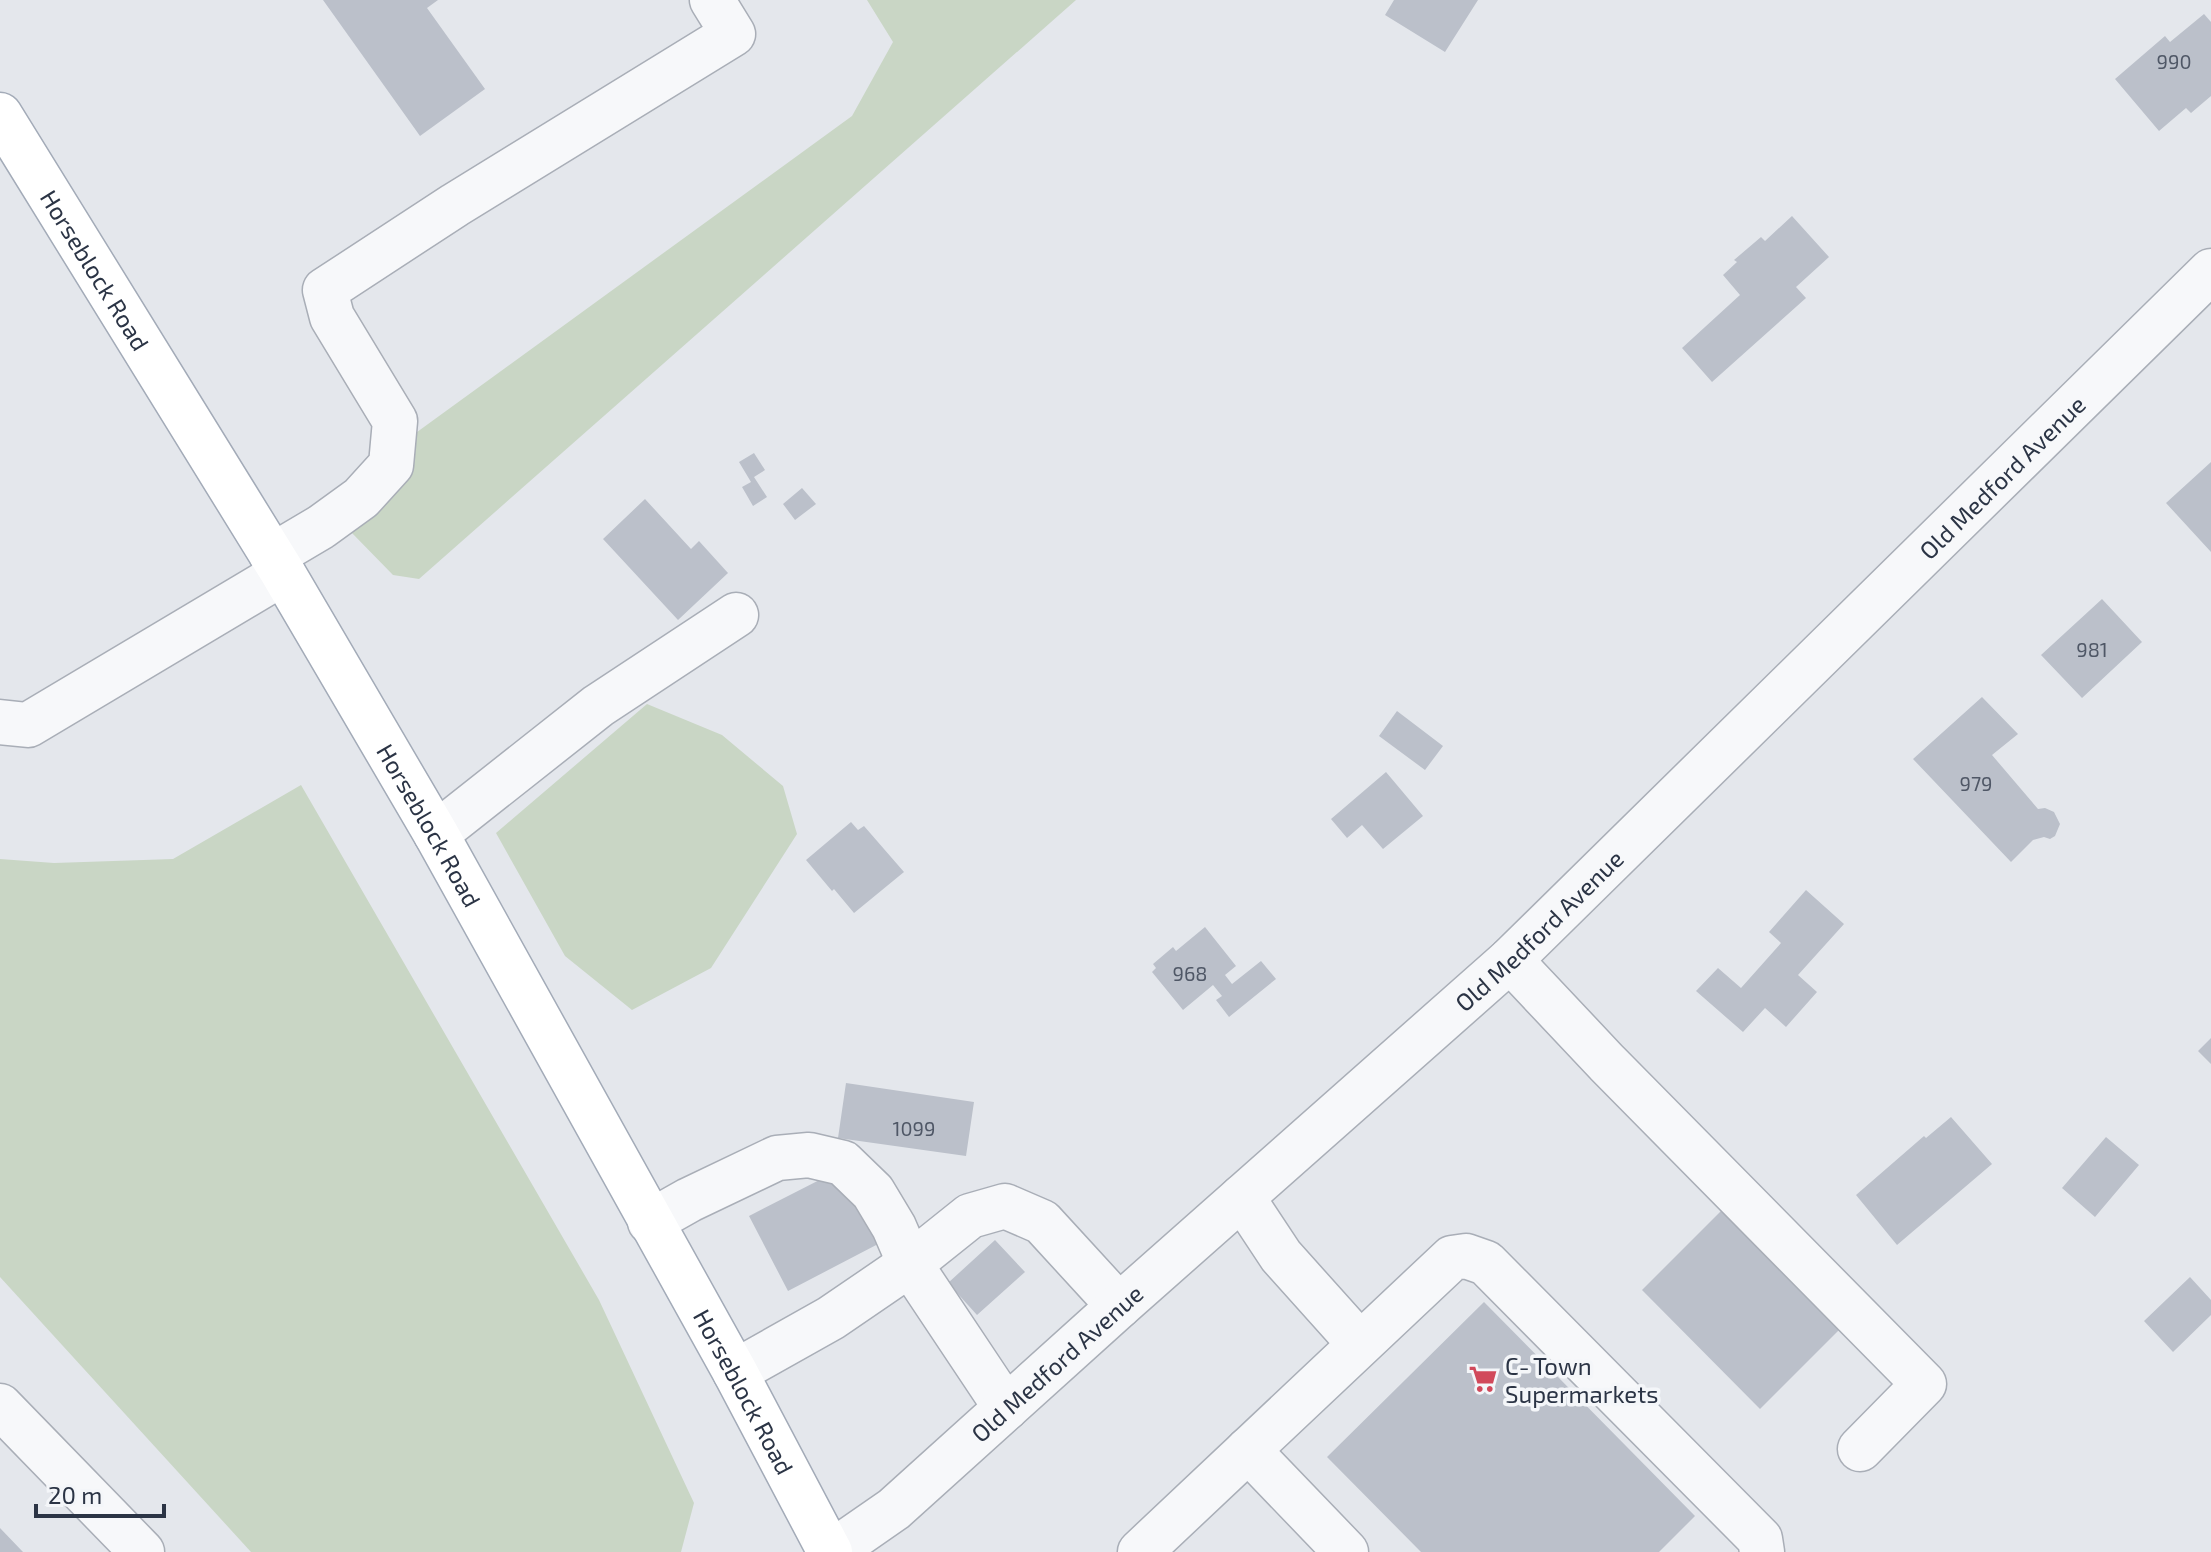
<svg xmlns="http://www.w3.org/2000/svg" width="2211" height="1552" viewBox="0 0 2211 1552" font-family="'Exo 2',sans-serif">
  <style>
    .green { fill: #c9d6c5 }
    .building { fill: #bbc0ca }
    .lines { fill: none; stroke-linecap: round; stroke-linejoin: round }
    .minor-casing { stroke: #a9aeb7; stroke-width: 47 }
    .major-casing { stroke: #a3abb8; stroke-width: 47 }
    .minor { stroke: #f7f8fa; stroke-width: 44 }
    .major { stroke: #fff; stroke-width: 44 }
    .labels { text-anchor: middle; dominant-baseline: central; stroke-width: 7; stroke-linejoin: round; paint-order: stroke }
    .number-label { font-size: 20px; fill: #4f5766 }
    .street-label { font-size: 24px; fill: #2b3445; stroke: #f4f6f9 }
    .poi-label { font-size: 24px; fill: #2b3445; stroke: #f4f6f9; text-anchor: start }
  </style>
  <rect width="100%" height="100%" fill="#e4e7ec"/>
  <path class="green" d="M867 0H1076L419 579 393 575 351 532 373 464 852 116 893 42Z
    M647 704 722 735 783 786 797 834 711 968 632 1010 565 956 496 833Z
    M301 785 599 1300 694 1503 681 1552H251L0 1277V859L54 863 173 859Z"/>
  <path class="building" d="M323 0H438L427 8 485 89 420 136Z
    M1394 0H1478L1445 52 1385 15Z
    M2204 14 2211 22V96L2191 113 2186 108 2159 131 2115 79 2165 36 2170 42Z
    M1792 216 1829 257 1796 287 1806 298 1712 382 1682 348 1740 295 1723 275 1737 262 1734 260 1761 237 1765 241Z
    M754 453 765 470 754 477 767 497 753 506 742 487 751 482 739 462Z
    M2211 462V552L2166 503Z
    M802 488 816 504 795 520 783 504Z
    M645 499 691 549 699 541 728 573 678 620 603 539Z
    M2102 599 2142 642 2082 698 2041 655Z
    M1982 697 2018 734 1992 755 2038 809 2045 808 2054 812 2060 824 2055 836 2050 839 2044 837 2033 840 2011 862 1913 759Z
    M1397 711 1443 746 1425 770 1379 736Z
    M1386 772 1423 816 1383 849 1362 825 1347 838 1331 819Z
    M851 822 858 830 864 826 904 872 854 913 834 889 832 891 806 860Z
    M1806 890 1844 924 1798 975 1817 992 1786 1027 1765 1008 1743 1032 1696 991 1718 968 1741 988 1781 943 1769 932Z
    M1205 927 1236 966 1225 975 1232 984 1261 961 1276 979 1229 1017 1216 1000 1222 996 1213 985 1183 1010 1152 972 1156 968 1153 964 1173 947 1176 951Z
    M2211 1038V1064L2198 1051Z
    M846 1083 974 1102 966 1156 838 1138Z
    M1951 1117 1992 1164 1897 1245 1856 1195 1924 1136 1926 1138Z
    M2106 1137 2139 1165 2095 1217 2062 1188Z
    M841 1169 880 1243 788 1291 749 1216Z
    M1724 1208 1843 1326 1760 1409 1642 1290Z
    M995 1240 1025 1272 977 1315 948 1283Z
    M2190 1277 2211 1300V1315L2173 1352 2144 1321Z
    M1484 1302 1695 1516 1659 1552H1421L1327 1457Z
    M0 1528 23 1552H0Z"/>
  <g class="lines">
    <defs>
      <g id="minor">
        <path d="M272 556 321 527 361 498 391 465 395 421 332 317 325 290 455 205 733 34 712 0"/>
        <path d="M0 722 28 725 283 573"/>
        <path d="M436 834 598 706 736 615"/>
        <path d="M1510 960 1607 1063 1924 1384 1860 1449"/>
        <path d="M1242 1197 1281 1256 1359 1343"/>
        <path d="M650 1222 689 1200 777 1158 809 1155 843 1163 873 1192 894 1227 910 1264 1006 1408"/>
        <path d="M735 1372 831 1318 910 1264 970 1216 1005 1206 1042 1222 1119 1306"/>
        <path d="M0 1406 142 1552"/>
        <path d="M1248 1450 1346 1552"/>
        <path id="s1" d="M832 1552 894 1509 1119 1306 1510 960 2211 271"/>
        <path d="M1140 1552 1452 1258 1466 1256 1486 1263 1760 1539 1762 1552"/>
      </g>
      <g id="major">
        <path id="s2" d="M0 115 283 573 436 834 735 1372 830 1552"/>
      </g>
    </defs>
    <use href="#minor" class="minor-casing"/>
    <use href="#major" class="major-casing"/>
    <use href="#minor" class="minor"/>
    <use href="#major" class="major"/>
  </g>
  <defs>
    <symbol id="supermarket-bare" viewBox="-9 -9 18 18"><path d="M-6-5.5h2.5l.6 2H6L4.5 2H-2.5L-4.4-4H-6ZM-1.5 3.2a1.3 1.3 0 1 0 .1 0ZM3 3.2a1.3 1.3 0 1 0 .1 0Z" fill="#d1495b" stroke="#f4f6f9" stroke-width="2.5" paint-order="stroke"/></symbol>
  </defs>
  <g fill-rule="evenodd">
    <use href="#supermarket-bare" x="1463" y="1359" width="40" height="40"/>
  </g>
  <g class="labels">
    <g class="number-label">
      <text x="2174" y="61">990</text>
      <text x="2092" y="649">981</text>
      <text x="1976" y="783">979</text>
      <text x="1190" y="973">968</text>
      <text x="914" y="1128">1099</text>
    </g>
    <g class="street-label">
      <text stroke="none"><textPath href="#s2" startOffset="182">Horseblock Road</textPath></text>
      <text stroke="none"><textPath href="#s1" startOffset="1590">Old Medford Avenue</textPath></text>
      <text stroke="none"><textPath href="#s2" startOffset="830">Horseblock Road</textPath></text>
      <text stroke="none"><textPath href="#s1" startOffset="942">Old Medford Avenue</textPath></text>
      <text stroke="none"><textPath href="#s1" startOffset="294">Old Medford Avenue</textPath></text>
      <text stroke="none"><textPath href="#s2" startOffset="1478">Horseblock Road</textPath></text>
    </g>
    <g class="poi-label">
      <text x="1505" y="1365">C‑Town<tspan x="1505" dy="28">Supermarkets</tspan></text>
    </g>
  </g>
  <path d="M36 1504v12h128v-12" fill="none" stroke="#2b3445" stroke-width="4"/>
  <text x="48" y="1504" font-size="24" fill="#2b3445" stroke="#f4f6f9" stroke-width="6" paint-order="stroke">20 m</text>
</svg>
